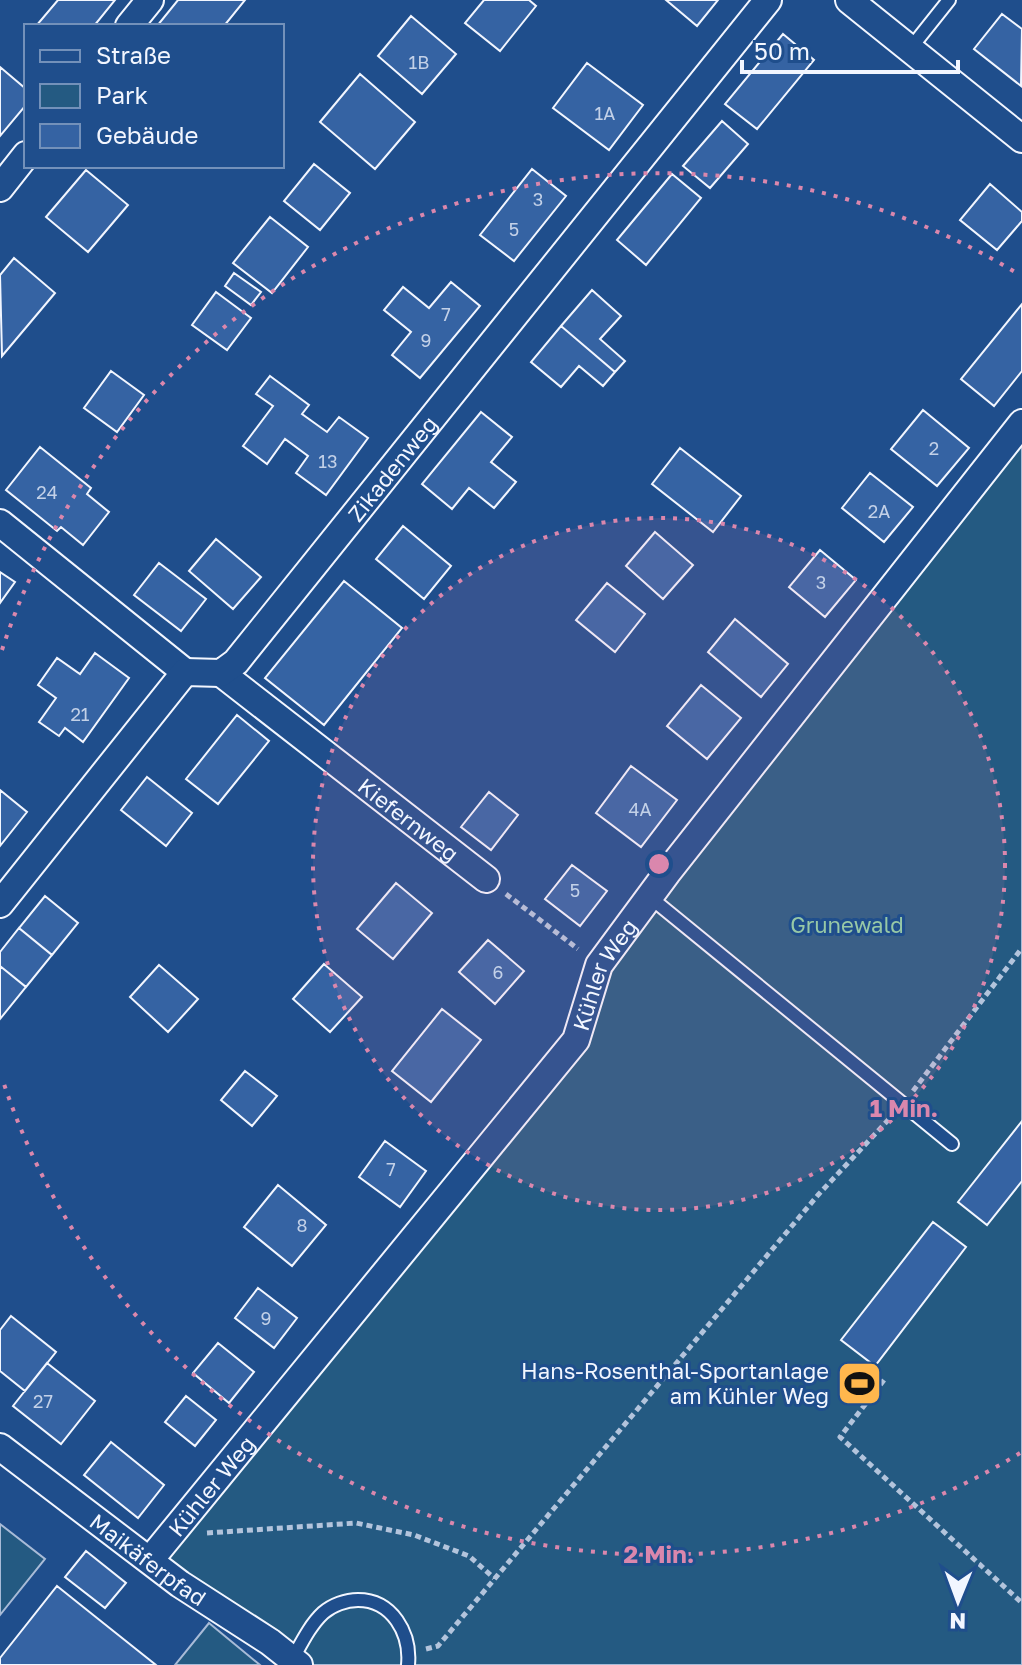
<svg xmlns="http://www.w3.org/2000/svg" width="1022" height="1665" viewBox="0 0 1022 1665" font-family="'Golos Text',sans-serif">
  <style>
    .green { fill: #245a82; stroke: #a8bbd7; stroke-width: 2 }
    .building { fill: #3563a3; stroke: #f2f6ff; stroke-width: 2 }
    .lines { fill: none; stroke-linecap: round; stroke-linejoin: round }
    .service-casing { stroke: #f2f6ff; stroke-width: 16 }
    .minor-casing { stroke: #f2f6ff; stroke-width: 30 }
    .path { stroke: #b3c4dc; stroke-width: 5; stroke-dasharray: 6 4; stroke-linecap: butt }
    .service { stroke: #1f4e8c; stroke-width: 12 }
    .minor { stroke: #1f4e8c; stroke-width: 26 }
    .ring { fill: none; stroke: #da87ad; stroke-width: 4; stroke-dasharray: 4 8 }
    .labels { text-anchor: middle; dominant-baseline: central; stroke-width: 6; stroke-linejoin: round; paint-order: stroke }
    .number-label { font-size: 18px; fill: #c3d1e8 }
    .street-label { font-size: 22px; fill: #f2f6ff; stroke: #1f4e8c }
    .park-label { font-size: 22px; fill: #97c8a6; stroke: #1f4e8c }
    .poi-label { font-size: 22px; fill: #f2f6ff; stroke: #1f4e8c; text-anchor: end }
    .centre { fill: #da87ad; stroke: #1f4e8c; stroke-width: 4 }
    .ring-label { font-size: 24px; text-anchor: middle; font-weight: bold; fill: #da87ad; stroke: #1f4e8c; stroke-width: 6; stroke-linejoin: round; paint-order: stroke }
  </style>
  <rect width="100%" height="100%" fill="#1f4e8c"/>
  <path class="green" d="M1022 424V1665H298L151 1562 576 1040 599 965Z
    M0 1524 45 1559 0 1615Z
    M209 1623 260 1665H175Z"/>
  <path class="building" d="M58 0H115L94 26H36Z
    M178 0H245L224 26H157Z
    M484 0H529L536 6 500 51 465 23Z
    M666 0H718L697 26Z
    M1002 14 1022 29 1021 86 974 49Z
    M411 16 456 54 422 94 378 56Z
    M783 34 814 60 757 129 725 104Z
    M587 63 643 105 609 150 553 108Z
    M0 67 26 89V105L0 136Z
    M360 74 415 122 375 169 320 122Z
    M722 121 748 144 710 188 683 166Z
    M314 164 350 193 320 230 284 201Z
    M532 169 566 196 514 261 480 235Z
    M86 170 128 205 88 252 46 217Z
    M672 174 701 198 646 265 617 240Z
    M990 184 1022 212V221L997 250 960 220Z
    M270 217 308 247 272 293 233 263Z
    M14 258 55 293 2 356 0 275Z
    M234 273 261 292 251 305 225 286Z
    M451 282 480 306 420 378 392 355 411 332 384 310 403 287 429 308Z
    M592 290 621 316 600 339 625 361 615 372 561 326Z
    M216 292 251 318 227 350 192 325Z
    M1022 304V371L994 406 961 379Z
    M561 326 615 372 603 386 579 366 561 387 531 362Z
    M111 371 144 395 117 432 84 408Z
    M270 376 309 405 302 414 327 432 339 417 368 438 326 495 296 473 308 456 285 439 267 464 243 446 273 406 256 394Z
    M923 410 969 448 937 486 891 449Z
    M481 412 512 437 491 462 516 482 494 508 469 488 452 509 422 484Z
    M40 447 91 488 87 494 109 512 83 545 61 527 57 531 6 490Z
    M680 448 741 496 713 532 652 484Z
    M870 473 913 507 884 542 842 508Z
    M403 526 451 566 424 599 376 559Z
    M655 532 693 565 663 599 626 566Z
    M216 539 261 577 233 609 189 571Z
    M820 550 856 580 825 617 789 587Z
    M159 563 206 599 181 631 134 595Z
    M0 572 15 582 0 603Z
    M344 581 402 628 324 725 265 678Z
    M607 583 645 614 615 652 576 620Z
    M735 619 788 664 761 697 708 652Z
    M95 653 129 678 83 742 65 728 59 736 39 722 56 698 38 685 57 658 80 674Z
    M701 685 741 718 707 759 667 726Z
    M237 715 269 741 218 804 186 779Z
    M631 766 677 800 641 847 596 813Z
    M147 777 192 813 166 846 121 810Z
    M0 790 27 812 0 846Z
    M489 792 518 815 491 850 461 827Z
    M572 865 607 891 580 926 545 899Z
    M396 883 432 913 393 959 357 929Z
    M45 896 78 923 52 955 19 928Z
    M19 928 52 955 26 987 0 966V952Z
    M488 940 524 971 495 1004 459 972Z
    M324 964 362 997 330 1032 293 999Z
    M159 965 198 999 168 1032 130 997Z
    M0 966 26 987 0 1019Z
    M442 1009 481 1040 431 1102 392 1071Z
    M245 1071 277 1096 252 1126 221 1100Z
    M1022 1121V1181L987 1225 958 1202Z
    M385 1141 426 1171 400 1207 359 1177Z
    M278 1185 326 1225 292 1266 244 1227Z
    M933 1222 966 1247 875 1366 841 1340Z
    M258 1288 297 1318 274 1348 235 1318Z
    M11 1316 56 1352 25 1391 0 1371V1330Z
    M218 1343 254 1372 229 1403 193 1373Z
    M47 1363 95 1401 61 1444 13 1406Z
    M186 1396 216 1420 195 1446 165 1422Z
    M111 1442 164 1485 138 1518 84 1475Z
    M86 1551 126 1583 105 1608 65 1577Z
    M57 1586 97 1618 156 1665H0V1658Z"/>
  <g class="lines">
    <defs>
      <path id="service" d="M910 49 949 0
        M651 898 952 1144
        M292 1660C301 1644 310 1625 323 1613 332 1605 346 1600 358 1600 392 1600 411 1633 408 1665"/>
      <g id="minor">
        <path d="M849 0 1022 139"/>
        <path d="M129 26 150 0"/>
        <path d="M0 188 26 155"/>
        <path d="M0 523 185 672"/>
        <path id="s1" d="M221 673 486 879"/>
        <path id="s2" d="M0 904 185 672 221 673 236 662 768 0"/>
        <path id="s3" d="M0 1447 180 1584 270 1642 299 1665"/>
        <path id="s4" d="M150 1560 576 1040 599 965 667 873 1022 423"/>
      </g>
    </defs>
    <use href="#service" class="service-casing"/>
    <use href="#minor" class="minor-casing"/>
    <path class="path" d="M506 894 578 949
      M913 1091 1022 948
      M884 1380 840 1437 1022 1603
      M207 1533 356 1523 414 1535 469 1556 494 1578
      M426 1649 438 1646 818 1195 891 1117"/>
    <use href="#service" class="service"/>
    <use href="#minor" class="minor"/>
  </g>
  <circle cx="659" cy="864" r="346" fill="#da87ad" fill-opacity=".12"/>
  <g class="ring">
    <circle cx="659" cy="864" r="346"/>
    <path d="M1020 1453A691 691 0 0 1 2 1078M2 650A691 691 0 0 1 1020 275"/>
  </g>
  <defs>
    <symbol id="stadium-square" viewBox="-11 -11 22 22"><rect x="-9" y="-9" width="18" height="18" rx="4" fill="#ffb74d" stroke="#1f4e8c"/><path d="M0-5a6.5 5 0 1 0 0 10a6.5 5 0 1 0 0-10ZM-3.5-1.8h7v3.6h-7Z" fill="#111"/></symbol>
  </defs>
  <g fill-rule="evenodd">
    <use href="#stadium-square" x="834" y="1358" width="51" height="51"/>
  </g>
  <g class="labels">
    <g class="number-label">
      <text x="419" y="62">1B</text>
      <text x="605" y="113">1A</text>
      <text x="538" y="199">3</text>
      <text x="514" y="229">5</text>
      <text x="446" y="314">7</text>
      <text x="426" y="340">9</text>
      <text x="934" y="448">2</text>
      <text x="328" y="461">13</text>
      <text x="47" y="492">24</text>
      <text x="879" y="511">2A</text>
      <text x="821" y="582">3</text>
      <text x="80" y="714">21</text>
      <text x="640" y="809">4A</text>
      <text x="575" y="890">5</text>
      <text x="498" y="972">6</text>
      <text x="391" y="1169">7</text>
      <text x="302" y="1225">8</text>
      <text x="266" y="1318">9</text>
      <text x="43" y="1401">27</text>
    </g>
    <g class="street-label">
      <text stroke="none"><textPath href="#s2" startOffset="600">Zikadenweg</textPath></text>
      <text stroke="none"><textPath href="#s1" startOffset="238">Kiefernweg</textPath></text>
      <text stroke="none"><textPath href="#s4" startOffset="744">Kühler Weg</textPath></text>
      <text stroke="none"><textPath href="#s4" startOffset="96">Kühler Weg</textPath></text>
      <text stroke="none"><textPath href="#s3" startOffset="186">Maikäferpfad</textPath></text>
    </g>
    <g class="park-label">
      <text x="847" y="924">Grunewald</text>
    </g>
    <g class="poi-label">
      <text x="829" y="1370">Hans-Rosenthal-Sportanlage<tspan x="829" dy="25">am Kühler Weg</tspan></text>
    </g>
  </g>
  <circle cx="659" cy="864" r="12" class="centre"/>
  <g class="ring-label">
    <text x="904" y="1117">1 Min.</text>
    <text x="659" y="1563">2 Min.</text>
  </g>
  <rect x="24" y="24" width="260" height="144" fill="#1f4e8c" stroke="#7391ba" stroke-width="2"/>
  <rect x="40" y="50" width="40" height="12" fill="#1f4e8c" stroke="#7391ba" stroke-width="2"/>
  <text x="96" y="64" font-size="24" fill="#f2f6ff">Straße</text>
  <rect x="40" y="84" width="40" height="24" fill="#245a82" stroke="#7391ba" stroke-width="2"/>
  <text x="96" y="104" font-size="24" fill="#f2f6ff">Park</text>
  <rect x="40" y="124" width="40" height="24" fill="#3563a3" stroke="#7391ba" stroke-width="2"/>
  <text x="96" y="144" font-size="24" fill="#f2f6ff">Gebäude</text>
  <g transform="translate(958 1601) rotate(181)" stroke="#1f4e8c" stroke-width="6" paint-order="stroke">
  <path d="M0-6L14 30L0 20L-14 30Z" fill="#f2f6ff"/>
  <text y="-12" font-size="22" font-weight="bold" text-anchor="middle" fill="#f2f6ff">N</text>
  </g>
  <path d="M742 60v12h216v-12" fill="none" stroke="#f2f6ff" stroke-width="4"/>
  <text x="754" y="60" font-size="24" fill="#f2f6ff" stroke="#1f4e8c" stroke-width="6" paint-order="stroke">50 m</text>
</svg>
